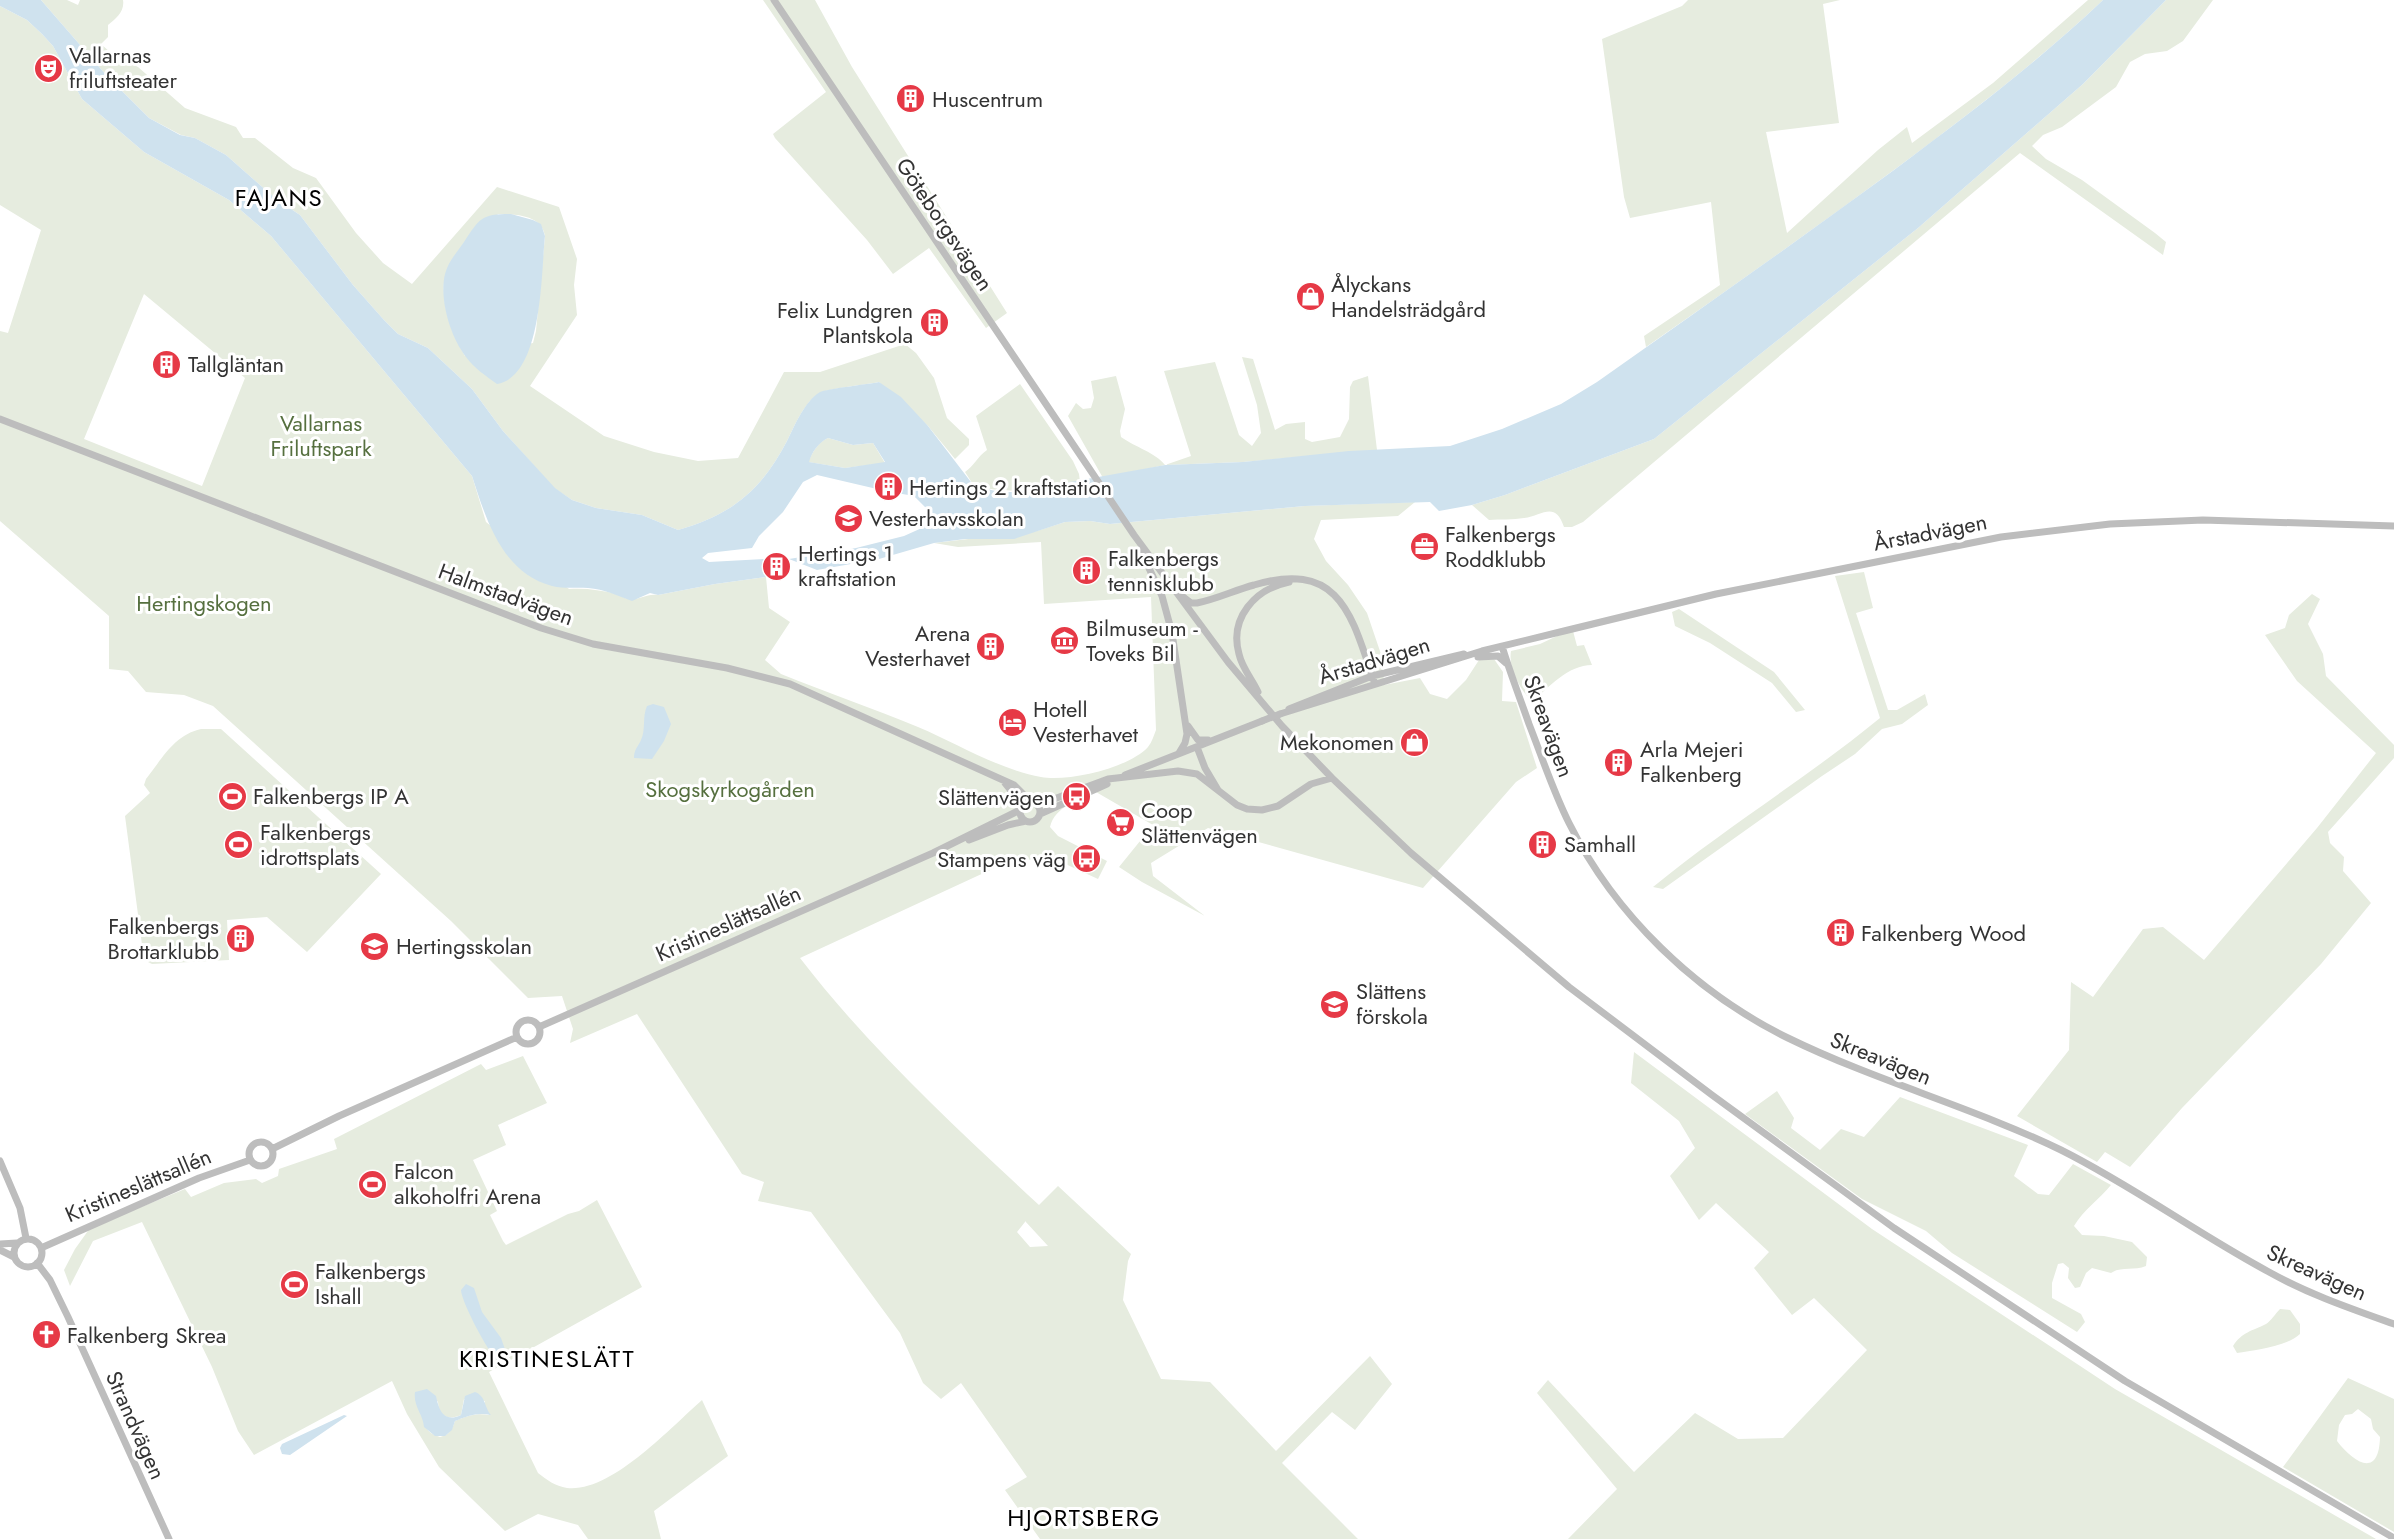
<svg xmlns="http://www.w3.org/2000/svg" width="2394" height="1539" viewBox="0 0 2394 1539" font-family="Jost,sans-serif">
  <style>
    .green { fill: #e6ecdf; fill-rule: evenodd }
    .water { fill: #cfe2ee; fill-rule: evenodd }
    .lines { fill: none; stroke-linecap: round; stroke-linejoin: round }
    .secondary { stroke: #bdbdbd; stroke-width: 7 }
    .secondary-bridge { stroke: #bdbdbd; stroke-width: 7 }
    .labels { text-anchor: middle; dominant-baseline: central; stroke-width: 6; stroke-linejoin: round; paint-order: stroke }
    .poi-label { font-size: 22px; fill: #333; stroke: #fff; text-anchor: start }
    .street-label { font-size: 22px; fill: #333; stroke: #fff }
    .park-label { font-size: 22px; fill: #56703f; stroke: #fff }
    .neighbourhood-label { font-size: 24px; letter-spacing: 1.5px; fill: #000; stroke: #fff }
  </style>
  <rect width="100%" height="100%" fill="#fff"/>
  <path class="green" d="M41 0H67L78 5 80 0H123C125 11 116 19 108 25V37L101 44 111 53 138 67 185 108 236 127 243 138H255L293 168 316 178 356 233 383 263 412 284 497 187 559 207 577 259 574 285 577 315 530 386 604 436 654 452 698 461 738 458 784 372H820L905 344 916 353 934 378 947 418 969 439V445L955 459 928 426 879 382C869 384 826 389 820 393 804 402 795 425 787 441 761 491 731 515 678 530L642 515 596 508 572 500 554 488 503 431 472 389 428 348 398 334 384 320 353 285 300 215 276 199 226 155 195 138 181 135 149 118 107 76ZM498 214C516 214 542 215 545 236L536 331 533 343 465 356C452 334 442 308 444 282Z
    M763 0H815L852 67 1007 313 986 328 929 248 893 274 867 240 775 138 773 134 826 92Z
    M1688 0H1840L1823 4 1839 123 1766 132 1787 233 1878 150 1907 127 1912 143 1993 83 2088 0H2103C2040 60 1971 112 1902 164 1818 226 1732 287 1646 347L1644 336 1720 285 1711 202 1630 218 1624 197 1602 39 1682 6Z
    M2166 0H2213L2183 41 2167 51 2145 54 2130 62 2116 87 2062 127 2043 135 2032 146 2046 159 2082 180 2155 233 2166 242 2163 255 2020 153 1583 522 1572 527H1564C1555 500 1542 516 1524 518 1513 520 1500 519 1489 520L1472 505 1505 495 1654 439 1918 228 2083 84Z
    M0 6 27 20 42 34 53 46 82 99 144 152 229 200 271 236 472 476 486 522 569 589C586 588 600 590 617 594 622 596 625 599 630 599 640 600 647 593 658 595L715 584 766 577 769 608 790 622 765 660 781 674C826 692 872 708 918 727 958 744 998 769 1041 777 1068 782 1129 768 1148 747 1152 742 1154 735 1156 730L1151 597 1044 604 1041 542 958 547 934 543 1037 531 1065 522 1090 521 1110 524 1305 506 1415 502 1398 516 1321 520 1314 539 1326 561 1348 585 1367 613 1383 660 1384 685 1420 678 1430 694 1447 699 1466 680 1479 660 1494 659 1503 672 1502 701 1516 702 1537 768 1516 782 1423 888 1208 828 1151 863 1153 876 1205 916 1142 882 1119 867 1153 825 1096 792C1078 801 1055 806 1050 827L1058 836 1107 861 1098 879 1048 856 1001 865 800 958C870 1049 955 1127 1039 1205L1058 1186 1131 1254 1128 1261 1123 1300 1161 1379 1210 1382 1276 1451 1370 1356 1392 1384 1355 1430 1332 1412 1282 1463 1358 1539H1040L1005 1490 1027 1477 961 1383 941 1399 923 1383 900 1333 811 1212 758 1201 764 1182 742 1174 637 1014 570 1043 573 1029 562 996 528 998 451 921 213 706 184 695 146 692 128 671 109 669V616L0 521V331L8 333 41 230 0 205ZM144 294 245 378 202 486 84 439ZM1025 1222V1221L1048 1246 1030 1247 1017 1232Z
    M1242 357 1253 359 1275 430 1286 424 1305 422V439L1312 442 1340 437 1349 419 1350 387 1353 381 1368 376 1377 450 1243 462 1165 465 1103 478 1068 416 1076 403 1083 409 1091 408 1094 398 1091 381 1116 376 1125 409 1120 431 1121 437C1135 447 1156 453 1165 465L1191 456 1164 371 1215 362 1239 435 1252 446 1261 433 1257 405Z
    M1020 384 1073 461 1079 474 1080 482C1040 489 1014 495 974 486L965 472C974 466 977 457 987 450L976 416Z
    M828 438 853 445 873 443 885 463 845 468 808 462C813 452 817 443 828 438Z
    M1864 572 1873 608 1856 613 1888 710H1897L1925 694 1928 705 1902 724 1882 729 1855 754 1822 776 1663 889 1653 887C1726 827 1807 778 1880 718L1835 576Z
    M2312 594 2320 599 2308 624 2323 654 2326 676 2394 745V758L2328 832 2330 843 2344 857 2343 871 2371 903 2321 964 2182 1108 2130 1167 2105 1152 2097 1162 2017 1116 2069 1050 2071 982 2093 997 2143 929 2163 927 2204 960 2317 828 2376 753 2297 681 2265 635 2285 628 2289 615Z
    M1679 609 1774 672 1805 710 1796 712 1772 683 1710 643 1675 626 1672 612Z
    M1573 631 1577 646 1584 645 1592 665C1568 665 1549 687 1532 702 1520 689 1508 668 1511 651L1540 644 1557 636Z
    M201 729H221L381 874 307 952 267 917 227 920 229 960 152 964 144 960 125 816 150 793 144 785 146 779C162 759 174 735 201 729Z
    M1634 1052 1872 1229 2115 1389 2376 1539H1568L1617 1489 1537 1393 1548 1380 1634 1472 1695 1413 1738 1439 1783 1438 1867 1350 1814 1298 1792 1315 1754 1268 1769 1252 1716 1203 1699 1220 1670 1176 1695 1148 1679 1121 1631 1083Z
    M523 1056 547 1103 498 1125 506 1145 473 1160 497 1211 490 1215 503 1241 506 1245 568 1214 579 1211 597 1200 642 1287 489 1372 538 1473C547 1480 555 1486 567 1488 611 1493 670 1428 702 1400L728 1456 654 1511 661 1539H588L578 1525 538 1514 505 1531 439 1467 407 1414 392 1381 254 1455 238 1431 212 1367 142 1222 93 1241 70 1286 64 1270 75 1249 90 1228 185 1189 191 1197 224 1183 256 1179 262 1183 278 1176 279 1169 337 1149 334 1139 481 1064 486 1070ZM464 1399 485 1401 484 1405 489 1415C477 1413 467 1416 455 1421 452 1430 449 1435 440 1437 425 1432 426 1427 422 1414L438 1401C438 1416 448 1421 461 1415Z
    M1777 1091 1794 1118 1791 1128 1820 1150 1841 1129 1864 1137 1900 1097 2028 1145 2014 1176 2038 1194 2049 1195 2073 1164 2111 1185C2099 1200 2084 1209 2074 1226L2082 1235 2104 1236 2132 1242 2147 1257 2146 1266C2134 1271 2121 1266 2111 1273L2092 1268 2086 1273 2080 1287 2075 1288 2068 1278 2069 1268 2063 1263 2058 1264 2052 1283V1298L2081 1314 2085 1322 2077 1332 1952 1253 1926 1231 1862 1199 1745 1114Z
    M2280 1309 2290 1310 2300 1324V1334C2288 1346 2254 1350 2237 1353L2233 1346C2242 1332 2252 1331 2266 1324 2271 1321 2275 1314 2280 1309Z
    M2348 1378 2394 1399V1532L2283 1467ZM2358 1409 2371 1419 2373 1429 2380 1437C2379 1479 2354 1463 2337 1441L2339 1425 2345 1415 2352 1414Z"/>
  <path class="water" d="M0 0H41L107 76 149 118 180 135 195 138 226 155 276 199 300 215 353 285 384 320 398 334 428 348 472 389 503 431 555 488 572 500 596 508 642 515 678 530C731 515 761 491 787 441 795 425 804 402 820 392 826 389 869 384 879 382L901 397 928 426 974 486 1000 492H1015L1165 465 1243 462 1349 451 1450 446 1502 429 1561 404 1597 382C1696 312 1796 242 1894 170 1966 116 2038 62 2103 0H2166L2083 84 1918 228 1654 439 1505 495 1472 505 1439 511 1430 502 1305 506 1110 524 1090 521 1065 522 1014 539H965L934 543 879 559 817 570 789 559 856 548 904 536 924 527 927 509 914 496 891 492 893 484 874 479 885 483 883 488 878 486 877 489 817 475 803 482 783 512 759 536 752 548 708 553 702 558 709 562 764 559 766 577 715 584 658 595 650 593 632 601C618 596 604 589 588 588 575 587 565 589 552 586 502 573 486 519 472 476L271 236 229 200 144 152 82 99 53 46 42 34 27 20 0 6ZM828 438 853 445 873 443 885 462 845 468 809 462C812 452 818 443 828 438Z
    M511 214 533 220 541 224 545 236C541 272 543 376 497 384 486 376 474 368 466 357 450 336 439 299 445 274 448 262 457 252 464 242 480 218 481 214 511 214Z
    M653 704 664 707 671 724 664 741 652 759 634 758C634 749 638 747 641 740 646 730 642 717 647 706Z
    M466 1284 474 1288 482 1312 501 1338 507 1355 503 1361 497 1360C488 1352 461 1301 461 1290Z
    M427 1389 436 1396C439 1411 444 1423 461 1415L465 1396 475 1392C486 1396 484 1407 491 1415 478 1412 467 1416 455 1421L452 1430 445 1436H435L424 1427C423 1414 413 1406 415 1392Z
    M344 1415 347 1416 290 1455 282 1454 280 1448 282 1444Z"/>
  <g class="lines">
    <path class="secondary" d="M774 0 1134 535 1228 662 1282 726 1332 778 1411 853 1569 987 1712 1095 1894 1228 2125 1381 2394 1538
      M0 419 541 628 593 644 727 668 790 684 1014 785 1030 801
      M1141 551 1162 596 1172 633 1187 734 1185 743 1179 753
      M1182 596 1191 603H1197C1217 599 1235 590 1254 585 1342 559 1352 618 1375 684
      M1502 646C1510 673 1520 698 1529 724 1542 757 1553 791 1569 823 1615 915 1696 993 1788 1038 1876 1081 1972 1107 2061 1150 2133 1186 2198 1234 2269 1272 2308 1294 2352 1309 2394 1324
      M1478 657 1498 656 1506 663
      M1258 692C1252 679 1242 668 1239 654 1229 618 1255 589 1289 582
      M1289 709 1372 676 1464 654
      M1280 714 1482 651 1564 631 1716 594 2001 537 2110 524 2203 520 2394 526
      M1188 726 1198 740H1208
      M1197 747 1205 768 1218 790
      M1125 775 1262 721
      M1005 783 1017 798 1020 808
      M1020 812a10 10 0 1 1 20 0a10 10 0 1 1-20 0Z
      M1035 802 1054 799 1108 779 1178 771 1197 774 1237 805 1247 809 1262 810 1278 806 1311 784 1332 778
      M1040 814 1107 784
      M969 840 1008 825 1026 821
      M516 1032a12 12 0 1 1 24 0a12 12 0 1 1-24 0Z
      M539 1027 933 853 1020 810
      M249 1154a12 12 0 1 1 24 0a12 12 0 1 1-24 0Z
      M272 1149 339 1116 517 1037
      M0 1161 20 1208 26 1238
      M14 1253a14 14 0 1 1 28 0a14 14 0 1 1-28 0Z
      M0 1244 17 1243
      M41 1248 199 1178 250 1160
      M0 1250 14 1257
      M37 1263 50 1280 68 1317 169 1539"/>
    <path class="secondary-bridge" d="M1262 721 1280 714"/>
  </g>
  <defs>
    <symbol id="theatre-disc" viewBox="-11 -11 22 22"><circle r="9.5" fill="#e63946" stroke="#fff"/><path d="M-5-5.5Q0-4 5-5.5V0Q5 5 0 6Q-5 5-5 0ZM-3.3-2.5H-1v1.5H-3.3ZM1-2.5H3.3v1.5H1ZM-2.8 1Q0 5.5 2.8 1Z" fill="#fff"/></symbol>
    <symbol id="building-disc" viewBox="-11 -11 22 22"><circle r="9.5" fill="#e63946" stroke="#fff"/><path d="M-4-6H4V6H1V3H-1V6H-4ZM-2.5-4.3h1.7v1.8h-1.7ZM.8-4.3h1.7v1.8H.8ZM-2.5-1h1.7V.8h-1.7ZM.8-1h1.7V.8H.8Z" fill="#fff"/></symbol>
    <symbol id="shop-disc" viewBox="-11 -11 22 22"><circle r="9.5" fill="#e63946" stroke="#fff"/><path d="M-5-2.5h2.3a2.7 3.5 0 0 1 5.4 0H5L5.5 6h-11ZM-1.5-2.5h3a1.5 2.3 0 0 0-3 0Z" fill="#fff"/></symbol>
    <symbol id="school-disc" viewBox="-11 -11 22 22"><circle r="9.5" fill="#e63946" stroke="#fff"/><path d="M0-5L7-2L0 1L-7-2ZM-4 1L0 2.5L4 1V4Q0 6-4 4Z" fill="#fff"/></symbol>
    <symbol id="office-disc" viewBox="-11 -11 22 22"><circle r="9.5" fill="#e63946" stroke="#fff"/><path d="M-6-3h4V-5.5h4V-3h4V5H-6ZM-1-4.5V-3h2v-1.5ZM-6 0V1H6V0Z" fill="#fff"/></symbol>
    <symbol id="museum-disc" viewBox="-11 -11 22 22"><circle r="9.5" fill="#e63946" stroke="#fff"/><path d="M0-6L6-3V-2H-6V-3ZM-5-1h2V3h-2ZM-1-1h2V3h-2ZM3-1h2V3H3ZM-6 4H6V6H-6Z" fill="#fff"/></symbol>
    <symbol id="hotel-disc" viewBox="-11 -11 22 22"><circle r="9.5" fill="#e63946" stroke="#fff"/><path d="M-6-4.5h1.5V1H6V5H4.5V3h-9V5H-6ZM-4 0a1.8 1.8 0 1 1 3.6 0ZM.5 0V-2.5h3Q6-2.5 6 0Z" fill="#fff"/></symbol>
    <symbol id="stadium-disc" viewBox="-11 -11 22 22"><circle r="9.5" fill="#e63946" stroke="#fff"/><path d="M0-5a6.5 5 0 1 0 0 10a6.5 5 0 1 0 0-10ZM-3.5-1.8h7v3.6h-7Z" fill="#fff"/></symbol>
    <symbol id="bus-disc" viewBox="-11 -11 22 22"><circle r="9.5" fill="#e63946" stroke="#fff"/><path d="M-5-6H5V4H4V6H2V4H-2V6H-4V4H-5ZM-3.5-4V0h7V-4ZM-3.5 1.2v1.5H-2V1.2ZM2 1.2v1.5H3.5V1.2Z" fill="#fff"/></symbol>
    <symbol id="supermarket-disc" viewBox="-11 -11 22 22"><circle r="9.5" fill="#e63946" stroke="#fff"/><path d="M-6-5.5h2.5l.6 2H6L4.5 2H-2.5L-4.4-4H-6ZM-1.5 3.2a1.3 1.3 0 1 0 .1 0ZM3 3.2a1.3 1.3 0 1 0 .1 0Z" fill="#fff"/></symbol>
    <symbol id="church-disc" viewBox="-11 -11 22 22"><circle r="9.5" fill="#e63946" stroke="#fff"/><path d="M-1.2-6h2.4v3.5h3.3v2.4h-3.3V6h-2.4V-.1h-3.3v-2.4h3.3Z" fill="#fff"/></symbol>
  </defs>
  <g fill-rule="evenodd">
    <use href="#theatre-disc" x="32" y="52" width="33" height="33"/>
    <use href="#building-disc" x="894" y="82" width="33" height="33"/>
    <use href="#shop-disc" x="1294" y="280" width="33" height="33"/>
    <use href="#building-disc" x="918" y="306" width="33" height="33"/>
    <use href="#building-disc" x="150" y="348" width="33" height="33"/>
    <use href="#building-disc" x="872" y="470" width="33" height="33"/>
    <use href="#school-disc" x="832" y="502" width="33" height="33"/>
    <use href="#office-disc" x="1408" y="530" width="33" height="33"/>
    <use href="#building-disc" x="760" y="550" width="33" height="33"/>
    <use href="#building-disc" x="1070" y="554" width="33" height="33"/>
    <use href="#museum-disc" x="1048" y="624" width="33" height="33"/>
    <use href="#building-disc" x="974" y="630" width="33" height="33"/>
    <use href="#hotel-disc" x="996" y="706" width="33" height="33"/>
    <use href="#shop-disc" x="1398" y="726" width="33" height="33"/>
    <use href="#building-disc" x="1602" y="746" width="33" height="33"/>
    <use href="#stadium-disc" x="216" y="780" width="33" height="33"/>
    <use href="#bus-disc" x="1060" y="780" width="33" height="33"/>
    <use href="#supermarket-disc" x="1104" y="806" width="33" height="33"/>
    <use href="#building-disc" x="1526" y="828" width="33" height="33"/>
    <use href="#stadium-disc" x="222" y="828" width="33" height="33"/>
    <use href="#bus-disc" x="1070" y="842" width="33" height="33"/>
    <use href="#building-disc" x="1824" y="916" width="33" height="33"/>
    <use href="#building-disc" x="224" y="922" width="33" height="33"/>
    <use href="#school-disc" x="358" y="930" width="33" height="33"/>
    <use href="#school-disc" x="1318" y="988" width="33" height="33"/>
    <use href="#stadium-disc" x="356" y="1168" width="33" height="33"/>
    <use href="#stadium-disc" x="278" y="1268" width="33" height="33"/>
    <use href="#church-disc" x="30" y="1318" width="33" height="33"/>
  </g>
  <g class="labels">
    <g class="poi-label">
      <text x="69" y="55">Vallarnas<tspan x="69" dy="25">friluftsteater</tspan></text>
      <text x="932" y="99">Huscentrum</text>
      <text x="1331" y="284">Ålyckans<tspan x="1331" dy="25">Handelsträdgård</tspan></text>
      <text x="913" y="310" text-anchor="end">Felix Lundgren<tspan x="913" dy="25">Plantskola</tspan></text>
      <text x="188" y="364">Tallgläntan</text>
      <text x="909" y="487">Hertings 2 kraftstation</text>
      <text x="869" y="518">Vesterhavsskolan</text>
      <text x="1445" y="534">Falkenbergs<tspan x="1445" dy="25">Roddklubb</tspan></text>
      <text x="798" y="553">Hertings 1<tspan x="798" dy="25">kraftstation</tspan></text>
      <text x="1108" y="558">Falkenbergs<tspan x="1108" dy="25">tennisklubb</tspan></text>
      <text x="1086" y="628">Bilmuseum -<tspan x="1086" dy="25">Toveks Bil</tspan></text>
      <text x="970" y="633" text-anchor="end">Arena<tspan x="970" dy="25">Vesterhavet</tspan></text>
      <text x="1033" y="709">Hotell<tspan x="1033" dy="25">Vesterhavet</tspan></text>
      <text x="1394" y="742" text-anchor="end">Mekonomen</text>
      <text x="1640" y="749">Arla Mejeri<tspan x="1640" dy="25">Falkenberg</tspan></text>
      <text x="253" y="796">Falkenbergs IP A</text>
      <text x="1055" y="797" text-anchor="end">Slättenvägen</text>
      <text x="1141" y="810">Coop<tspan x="1141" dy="25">Slättenvägen</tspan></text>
      <text x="260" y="832">Falkenbergs<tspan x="260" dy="25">idrottsplats</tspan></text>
      <text x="1564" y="844">Samhall</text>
      <text x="1066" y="859" text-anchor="end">Stampens väg</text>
      <text x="219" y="926" text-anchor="end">Falkenbergs<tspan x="219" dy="25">Brottarklubb</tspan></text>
      <text x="1861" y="933">Falkenberg Wood</text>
      <text x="396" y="946">Hertingsskolan</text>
      <text x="1356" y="991">Slättens<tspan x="1356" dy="25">förskola</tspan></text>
      <text x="394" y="1171">Falcon<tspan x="394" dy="25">alkoholfri Arena</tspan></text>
      <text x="315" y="1271">Falkenbergs<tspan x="315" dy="25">Ishall</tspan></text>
      <text x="67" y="1335">Falkenberg Skrea</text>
    </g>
    <g class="street-label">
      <text transform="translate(945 224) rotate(56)">Göteborgsvägen</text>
      <text transform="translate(1930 532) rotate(-11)">Årstadvägen</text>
      <text transform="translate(506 594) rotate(20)">Halmstadvägen</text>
      <text transform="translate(1374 660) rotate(-17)">Årstadvägen</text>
      <text transform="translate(1549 726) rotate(70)">Skreavägen</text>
      <text transform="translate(728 923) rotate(-24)">Kristineslättsallén</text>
      <text transform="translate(1881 1058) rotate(22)">Skreavägen</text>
      <text transform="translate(138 1185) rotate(-23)">Kristineslättsallén</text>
      <text transform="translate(2317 1272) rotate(24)">Skreavägen</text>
      <text transform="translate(136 1425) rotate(66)">Strandvägen</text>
    </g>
    <g class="park-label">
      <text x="321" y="423">Vallarnas<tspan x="321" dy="25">Friluftspark</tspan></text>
      <text x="204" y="603">Hertingskogen</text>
      <text x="730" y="789">Skogskyrkogården</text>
    </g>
    <g class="neighbourhood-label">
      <text x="279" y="197">FAJANS</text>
      <text x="547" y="1358">KRISTINESLÄTT</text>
      <text x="1084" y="1517">HJORTSBERG</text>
    </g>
  </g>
</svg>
